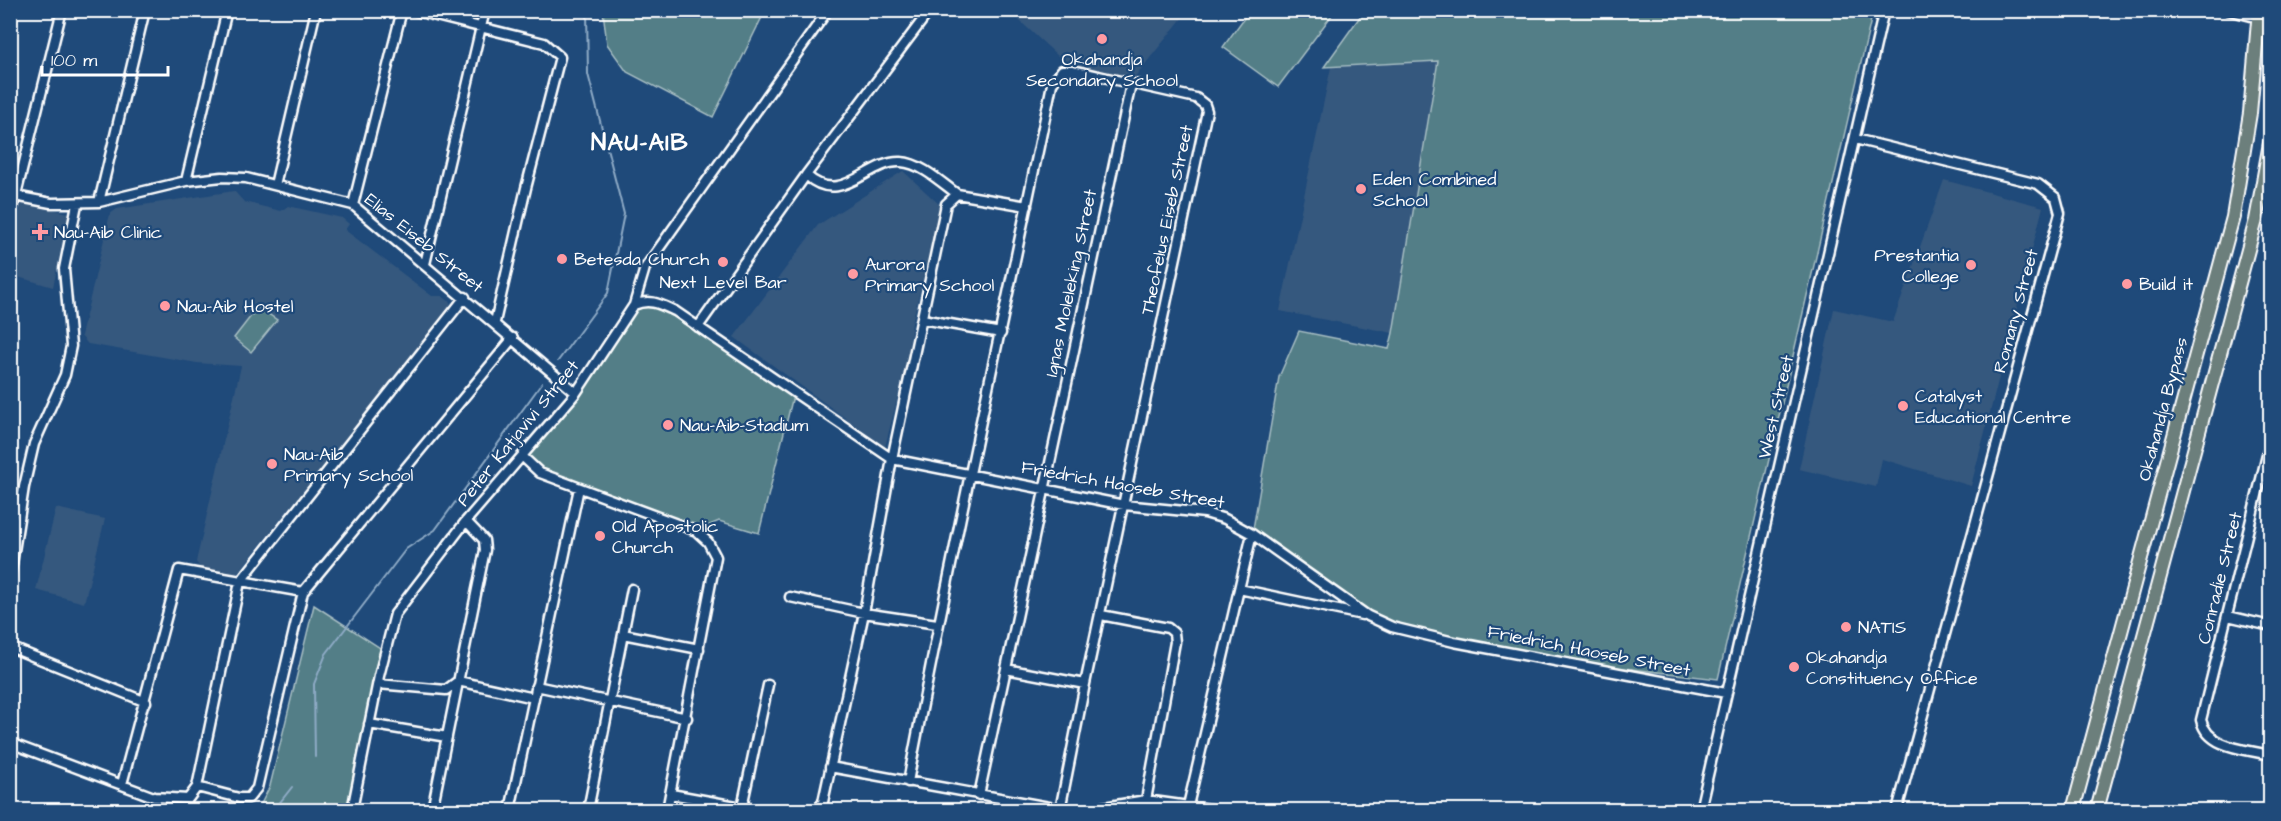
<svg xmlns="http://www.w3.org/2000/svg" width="2281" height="821" viewBox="0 0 2281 821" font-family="'Architects Daughter',sans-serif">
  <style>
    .built { fill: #35587e }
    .green { fill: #527e87; stroke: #a8bec3; stroke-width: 1.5 }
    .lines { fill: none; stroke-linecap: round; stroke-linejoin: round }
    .stream { stroke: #8fabc6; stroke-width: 2 }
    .minor-casing { stroke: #fff; stroke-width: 13 }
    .major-casing { stroke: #fff; stroke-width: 15 }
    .highway-casing { stroke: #fff; stroke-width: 16 }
    .minor { stroke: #1f4a7a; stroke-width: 8 }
    .major { stroke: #6c7f7c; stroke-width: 10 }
    .highway { stroke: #6c7f7c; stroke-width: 12 }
    .poi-dot { fill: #ff9aa2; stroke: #1f4a7a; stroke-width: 2 }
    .labels { text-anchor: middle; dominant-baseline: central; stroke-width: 4.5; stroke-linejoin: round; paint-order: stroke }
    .poi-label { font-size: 18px; fill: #fff; stroke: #1f4a7a; text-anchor: start }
    .street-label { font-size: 18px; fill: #fff; stroke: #1f4a7a }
    .district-label { font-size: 24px; font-weight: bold; letter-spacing: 1.5px; fill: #fff; stroke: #1f4a7a }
  </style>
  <rect width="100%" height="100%" fill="#1f4a7a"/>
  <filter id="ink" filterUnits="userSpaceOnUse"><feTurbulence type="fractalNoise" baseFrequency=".0167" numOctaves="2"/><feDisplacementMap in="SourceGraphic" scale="12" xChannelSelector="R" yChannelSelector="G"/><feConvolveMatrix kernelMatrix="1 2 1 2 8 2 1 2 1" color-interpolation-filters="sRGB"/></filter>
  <g filter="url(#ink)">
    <path class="built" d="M1009 11H1188L1133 79 1070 67Z
      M1438 61 1393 333 1280 311 1331 67Z
      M903 171 941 206 912 323 908 357 885 447 734 337 818 225Z
      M1944 180 2043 207 1971 486 1882 459 1876 487 1799 469 1834 309 1893 322Z
      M234 191 244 202 281 211 288 206 342 218 349 224 345 230 432 296H442L450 302V308L236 575 202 570 196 562 241 366 197 363 88 344 81 336 110 214 117 209Z
      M21 203 69 213 53 287 11 275V251Z
      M56 508 105 519 84 603 36 590Z"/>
    <path class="green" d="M1250 10H1335V11L1278 87 1223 47Z
      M603 11V10L765 11 713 117 627 72 607 44Z
      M1364 11H1873L1718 679 1545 659 1392 627 1252 535 1279 377 1299 331 1389 349 1393 333 1438 61 1324 67Z
      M643 301 675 311 794 392 759 533 719 521 696 531 540 473 523 457 576 393 634 305Z
      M258 307 277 320 251 352 234 338Z
      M314 605 385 651 352 810H258L270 786Z"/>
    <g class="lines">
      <path class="stream" d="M558 361 608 293 624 214 588 74 587 10
        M315 757 314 684 326 654 406 549 435 530 542 383
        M274 810 292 787"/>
      <defs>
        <path id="minor" d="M412 10 544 43 560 57 526 188 495 322
          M2228 10 2259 18
          M1855 139 2038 184 2056 198 2060 213 1897 810
          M806 175C842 208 867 160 901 162 921 163 942 183 957 194
          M186 181 227 10
          M275 185 316 10
          M10 195 51 203 99 202 186 181 222 177 246 178 353 205 576 393
          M99 202 145 10
          M353 205 402 10
          M10 219 62 10
          M425 264 485 10
          M634 305C649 298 660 304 675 311L892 459 1124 505 1205 513 1225 519 1252 534 1368 616 1392 627 1454 642 1726 693
          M922 319 1001 333
          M698 327 806 175 930 10
          M2270 443 2201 720C2208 749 2246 749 2270 755
          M523 457 540 473 696 531 708 542 716 557 667 810
          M10 577 24 487 34 444 65 375 71 346 64 269 77 204
          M1239 589 1362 615
          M790 597 864 613 937 624
          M1101 615 1168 628 1174 633 1175 642 1146 800
          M2228 616 2270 626
          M623 634 699 649
          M10 647 146 702
          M1006 669 1085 684
          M378 684 446 690 458 681 534 698
          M536 686 687 718
          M369 724 447 737
          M10 743 154 797 188 799 197 787 239 798H249L257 788 303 592 513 338
          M830 767 1060 809 1098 808 1146 800 1217 810
          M908 782C952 548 1004 317 1052 84L1062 70H1072L1196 98 1205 105 1207 111 1085 684 1060 810
          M122 784 179 570 303 592
          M197 787 240 582 465 297
          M671 794 758 810
          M979 795 1131 84
          M742 807 768 685
          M352 810 379 676 395 614 466 521 576 393 634 305 645 268 828 10
          M432 810 485 550 484 540 466 521
          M510 810 579 488
          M588 810 632 589
          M817 810 823 802 864 613 892 459 946 204 957 194 1027 206
          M1187 810 1252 534
          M1700 810 1884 10"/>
        <path id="major" d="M2259 18 2270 22"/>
        <path id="highway" d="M2073 810 2233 217 2250 113 2259 10
          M2097 810 2256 220 2270 143"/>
      </defs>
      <use href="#minor" class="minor-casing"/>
      <use href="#major" class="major-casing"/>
      <use href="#highway" class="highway-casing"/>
      <use href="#minor" class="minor"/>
      <use href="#major" class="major"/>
      <use href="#highway" class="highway"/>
    </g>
  </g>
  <g class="poi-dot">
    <circle cx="1102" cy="39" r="6"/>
    <circle cx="1361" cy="189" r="6"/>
    <path d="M37 223h6v6h6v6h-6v6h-6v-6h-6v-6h6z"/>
    <circle cx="562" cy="259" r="6"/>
    <circle cx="723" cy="262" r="6"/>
    <circle cx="1971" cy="265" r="6"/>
    <circle cx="853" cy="274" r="6"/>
    <circle cx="2127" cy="284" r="6"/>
    <circle cx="165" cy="306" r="6"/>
    <circle cx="1903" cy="406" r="6"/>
    <circle cx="668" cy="425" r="6"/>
    <circle cx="272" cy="464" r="6"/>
    <circle cx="600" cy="536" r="6"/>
    <circle cx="1846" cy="627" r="6"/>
    <circle cx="1794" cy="667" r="6"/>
  </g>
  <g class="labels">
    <g class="poi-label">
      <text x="1102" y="59" text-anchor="middle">Okahandja<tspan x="1102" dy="21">Secondary School</tspan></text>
      <text x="1373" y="179">Eden Combined<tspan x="1373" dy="21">School</tspan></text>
      <text x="54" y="232">Nau-Aib Clinic</text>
      <text x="1959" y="255" text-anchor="end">Prestantia<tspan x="1959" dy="21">College</tspan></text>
      <text x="574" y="259">Betesda Church</text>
      <text x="865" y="264">Aurora<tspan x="865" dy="21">Primary School</tspan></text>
      <text x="723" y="282" text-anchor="middle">Next Level Bar</text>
      <text x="2139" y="284">Build it</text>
      <text x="177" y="306">Nau-Aib Hostel</text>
      <text x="1915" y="396">Catalyst<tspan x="1915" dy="21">Educational Centre</tspan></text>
      <text x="680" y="425">Nau-Aib-Stadium</text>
      <text x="284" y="454">Nau-Aib<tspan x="284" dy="21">Primary School</tspan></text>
      <text x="612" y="526">Old Apostolic<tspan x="612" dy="21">Church</tspan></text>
      <text x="1858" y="627">NATIS</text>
      <text x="1806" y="657">Okahandja<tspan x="1806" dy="21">Constituency Office</tspan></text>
    </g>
    <g class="street-label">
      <text transform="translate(1167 220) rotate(-78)">Theofelus Eiseb Street</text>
      <text transform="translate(424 243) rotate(39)">Elias Eiseb Street</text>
      <text transform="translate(1071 283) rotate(-78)">Ignas Moleleking Street</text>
      <text transform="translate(2016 311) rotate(-75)">Romany Street</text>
      <text transform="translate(1776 407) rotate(-77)">West Street</text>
      <text transform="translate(2163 409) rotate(-75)">Okahandja Bypass</text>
      <text transform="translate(518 433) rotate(-51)">Peter Katjavivi Street</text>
      <text transform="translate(1123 485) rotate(10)">Friedrich Haoseb Street</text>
      <text transform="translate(2220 578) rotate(-76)">Conradie Street</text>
      <text transform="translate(1589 651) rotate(11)">Friedrich Haoseb Street</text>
    </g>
    <g class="district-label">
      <text x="640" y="143">NAU-AIB</text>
    </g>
  </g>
  <rect width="2281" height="821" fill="none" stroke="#1f4a7a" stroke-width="36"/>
  <rect x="18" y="18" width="2245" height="785" fill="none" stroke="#fff" stroke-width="2" filter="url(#ink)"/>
  <path d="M42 66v9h126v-9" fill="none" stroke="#ffffff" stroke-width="3"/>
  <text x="51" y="66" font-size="18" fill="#ffffff" stroke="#1f4a7a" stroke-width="4.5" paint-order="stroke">100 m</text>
</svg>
